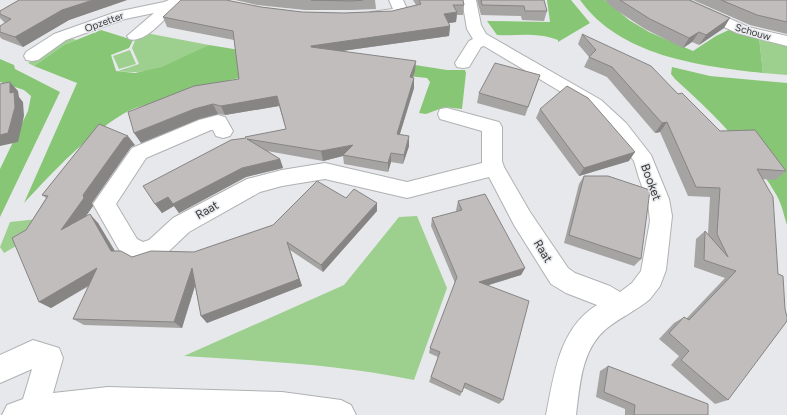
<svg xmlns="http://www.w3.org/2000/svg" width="787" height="415" viewBox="0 0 787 415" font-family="Figtree,sans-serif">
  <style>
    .green { fill: #9dd08e }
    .forest { fill: #87c675 }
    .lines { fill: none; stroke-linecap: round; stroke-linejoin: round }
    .minor-casing { stroke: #afb1b3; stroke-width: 2 }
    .minor { fill: #fff; fill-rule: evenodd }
    .wall { fill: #a6a3a3 }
    .shaded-wall { fill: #878484 }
    .building { fill: #c1bdbd; stroke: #878484 }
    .labels { text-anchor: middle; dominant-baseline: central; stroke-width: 3; stroke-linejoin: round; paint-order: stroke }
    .far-street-label { font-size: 10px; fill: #363738; stroke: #e7e8eb }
    .street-label { font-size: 12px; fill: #363738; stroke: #e7e8eb }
  </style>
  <rect width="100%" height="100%" fill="#e7e8eb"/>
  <path class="green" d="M146 33 209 45C177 62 155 76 118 71L139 64 132 48 136 38Z
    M759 37 787 46V75L763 73Z
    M71 38 76 40 64 45 34 66 28 63 63 41Z
    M130 50 136 64 119 69 113 56Z
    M417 216 447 288 414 380C338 364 261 361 184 356L344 285 399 217Z
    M38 219 37 234 4 253 0 247 10 222Z"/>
  <path class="forest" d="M547 0H571L590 23 558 42V40C535 32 520 36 497 35L487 21 550 22Z
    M580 0H605L629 20 649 32 693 51 716 36 733 28 759 37 763 73C699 66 620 56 580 0Z
    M101 30 133 40 129 48 111 55 116 71 135 73 162 67 209 45 246 51 415 65 447 70H465L466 73 462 109 445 107 426 114 419 113 430 82 427 78C369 71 296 69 239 78 217 82 197 93 175 99 158 103 139 104 123 114 84 138 55 170 24 203L77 83 34 66 64 45Z
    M0 59 14 65 15 69 60 92 0 217V169L28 111 31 96 24 90 0 82Z
    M672 67 710 76 787 83V225C784 216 782 205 777 196 751 151 714 114 675 79L671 74Z"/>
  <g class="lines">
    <defs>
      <path id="minor" d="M169 0H187C184 5 179 5 174 9 171 11 169 15 166 18 157 27 142 43 129 39L127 36 154 13 125 19 66 40 38 60 32 61 26 60 24 56 26 52 54 34 116 12 164 2Z
        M389 0H403L409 13 407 16 376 20 371 18 368 15 371 12 393 9Z
        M462 0H476L481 25 486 34 601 100 626 123 651 155 669 199 672 216 666 270 660 286 650 299C636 311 619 318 606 329 581 350 580 385 576 415H546C554 375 559 328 597 305L566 293 551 284 514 225 489 177 407 198 325 179 282 186 260 192 189 232 165 255 141 263 121 253 93 204 132 148 199 120 218 115 225 117 233 131 230 136 223 138 216 136 213 130H211L146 158 116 204 137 239 143 242 149 240 173 218 247 179 282 170 325 163 407 182 482 163V131L440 119 438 114 440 109 447 108 499 122 502 127V161L504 167 530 212 568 268 575 273 610 286 620 292 632 283 641 271 650 221 648 203 639 178 634 161 612 133 588 108 484 46 481 47 469 67 463 68 457 67 455 63 469 41 473 39 467 29Z
        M670 0H689L748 27 787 36V46L737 33 672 3Z
        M33 340 59 348 63 358 53 393 108 387 282 392 341 400 351 405 356 415H2L7 405 23 399 32 369 0 383V355Z"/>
    </defs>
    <use href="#minor" class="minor-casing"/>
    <use href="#minor" class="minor"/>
  </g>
  <path class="wall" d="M19 0H127L69 20 23 47 2 39 0 37V26L5 23 0 18V11Z
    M235 0H375L376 9 352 10H305L257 5Z
    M413 0H463L464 5 463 15H457L456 22 448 23 450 26 449 36 342 51 415 71 413 78H414V88L400 134 409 146 403 164 391 162 388 172 344 164 343 156 323 161 267 151 280 159 283 168 246 177 179 213 174 206 162 213 155 204 246 138 286 129 279 106 225 115 218 114 199 119 141 143 239 79 234 40 167 27 163 17 261 7 302 12 344 13 392 11 416 5Z
    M477 0H544L547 11 544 21 522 20 521 16 481 15Z
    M605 0H689L724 28 699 45 692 42 683 48 645 29 613 8Z
    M693 0H787V34L750 25Z
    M582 34 678 94 720 131 786 171 775 180 762 179 728 400 715 404 671 365 679 356 659 339 674 323 684 317 686 319 725 278 694 267 696 239 705 231 708 234 710 197 688 196 660 132 655 133 607 77 584 67 589 57 578 44Z
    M540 75 525 116 477 103 479 93Z
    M540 109 629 161 579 176 536 118Z
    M99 124 135 145 131 147 92 203 93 206 85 217 98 223 115 251 132 257 194 252 273 225 346 198 377 211 323 272 290 250 302 286 207 323 201 316 195 286 182 328 84 325 73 319 89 286 51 308 39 302 26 230 46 198 42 195Z
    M584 176 641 259 634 266 564 243 579 184Z
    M458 201 525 268 521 275 487 285 503 400 499 404 464 388 460 396 429 382 438 357 429 353 430 348 455 283 431 226 432 218 457 212 456 210Z
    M608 366 708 415H625V409L596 397 600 371Z"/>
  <path class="shaded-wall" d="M93 0H127L69 20 23 47 15 37 62 10Z
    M457 12 456 22 443 24 444 14Z
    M730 18 724 28 699 45 706 35Z
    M450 26 449 36 313 55 311 46Z
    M699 32 692 42 683 48 689 38Z
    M416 61 415 71 409 87 410 77Z
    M414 78V88L397 143V134Z
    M10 82 18 91 19 97 23 102 24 116 18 142 0 146V135L10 93Z
    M277 96 279 106 225 115 221 106Z
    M213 104 218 114 199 119 141 143 134 133 194 109Z
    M667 122 660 132 655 133 662 123Z
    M128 136 135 145 131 147 92 203 93 206 71 238 61 230 83 195 124 138Z
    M409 136V146L403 164 404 155Z
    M353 145 343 155V156L323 161 321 151Z
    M635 152 629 161 579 176 584 168Z
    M391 153V162L388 172V163Z
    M280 159 283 168 246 177 179 213 174 206 162 213 155 204 168 197 242 168Z
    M377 203V211L323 272 321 265Z
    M90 214 98 223 119 258 111 251Z
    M287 242 302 286 207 323 201 316Z
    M97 268 106 275 51 308 39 302Z
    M192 268 198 276 182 328 174 322Z
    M525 268 521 275 476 289 479 282Z"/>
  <path class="building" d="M19 0H93L62 10 15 37 0 32V26L11 19 0 14V11Z
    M181 0H226L261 7 302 12 344 13 392 11 421 4 419 0H463L464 5H453L457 12 444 14 450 26 311 46V47L416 61 410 77 414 78 397 134 409 136 404 155 391 153 388 163 343 155 353 145 321 151 247 139 280 159 242 168 173 204 168 197 155 204 143 186 231 140 246 138 245 137 286 129 277 96 221 106 213 104 194 109 134 133 128 112 194 86 239 79 233 31 163 17Z
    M311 0H363L351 1Z
    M481 0H544L547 11H525L524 6 482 5Z
    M620 0H689L730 18 706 35 699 32 689 38 650 19Z
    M721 0H787V22L757 15Z
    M582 34 651 66 678 94 682 93 720 131 755 130 786 171 757 169 773 197 778 274 783 276 785 309 787 317V321L728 400 681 360 689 351 669 333 684 317 689 320 736 271 704 260 705 231 728 257 717 234 720 188 696 187 667 122 662 123 612 67 589 57 596 50Z
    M495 63 540 75 528 107 479 93Z
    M10 82V93L14 92 15 107 8 133 0 135V84Z
    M567 86 588 98 635 152 584 168 540 109Z
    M99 124 128 136 124 138 83 195 84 198 61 230 90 214 111 251H121L132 257 151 251 194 252 273 225 317 181 346 198 354 189 377 203 321 265 287 242 299 279 201 316 192 268 174 322 73 319 97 268 39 302 12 238 26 230 48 196 42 195Z
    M584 176H608L650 190 641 259 569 235Z
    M485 194 525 268 479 282 529 301 503 400 465 383 462 392 431 377 440 352 430 348 457 277 432 218 462 210 458 201Z
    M608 366 708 404V415H634L635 405 604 392Z"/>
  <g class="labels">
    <g class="far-street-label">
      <text transform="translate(104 22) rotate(-20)">Opzetter</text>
      <text transform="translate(753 32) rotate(16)">Schouw</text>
    </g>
    <g class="street-label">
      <text transform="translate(651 182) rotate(70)">Booket</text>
      <text transform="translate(207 210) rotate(-30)">Raat</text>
      <text transform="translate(543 251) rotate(59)">Raat</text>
    </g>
  </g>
</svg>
